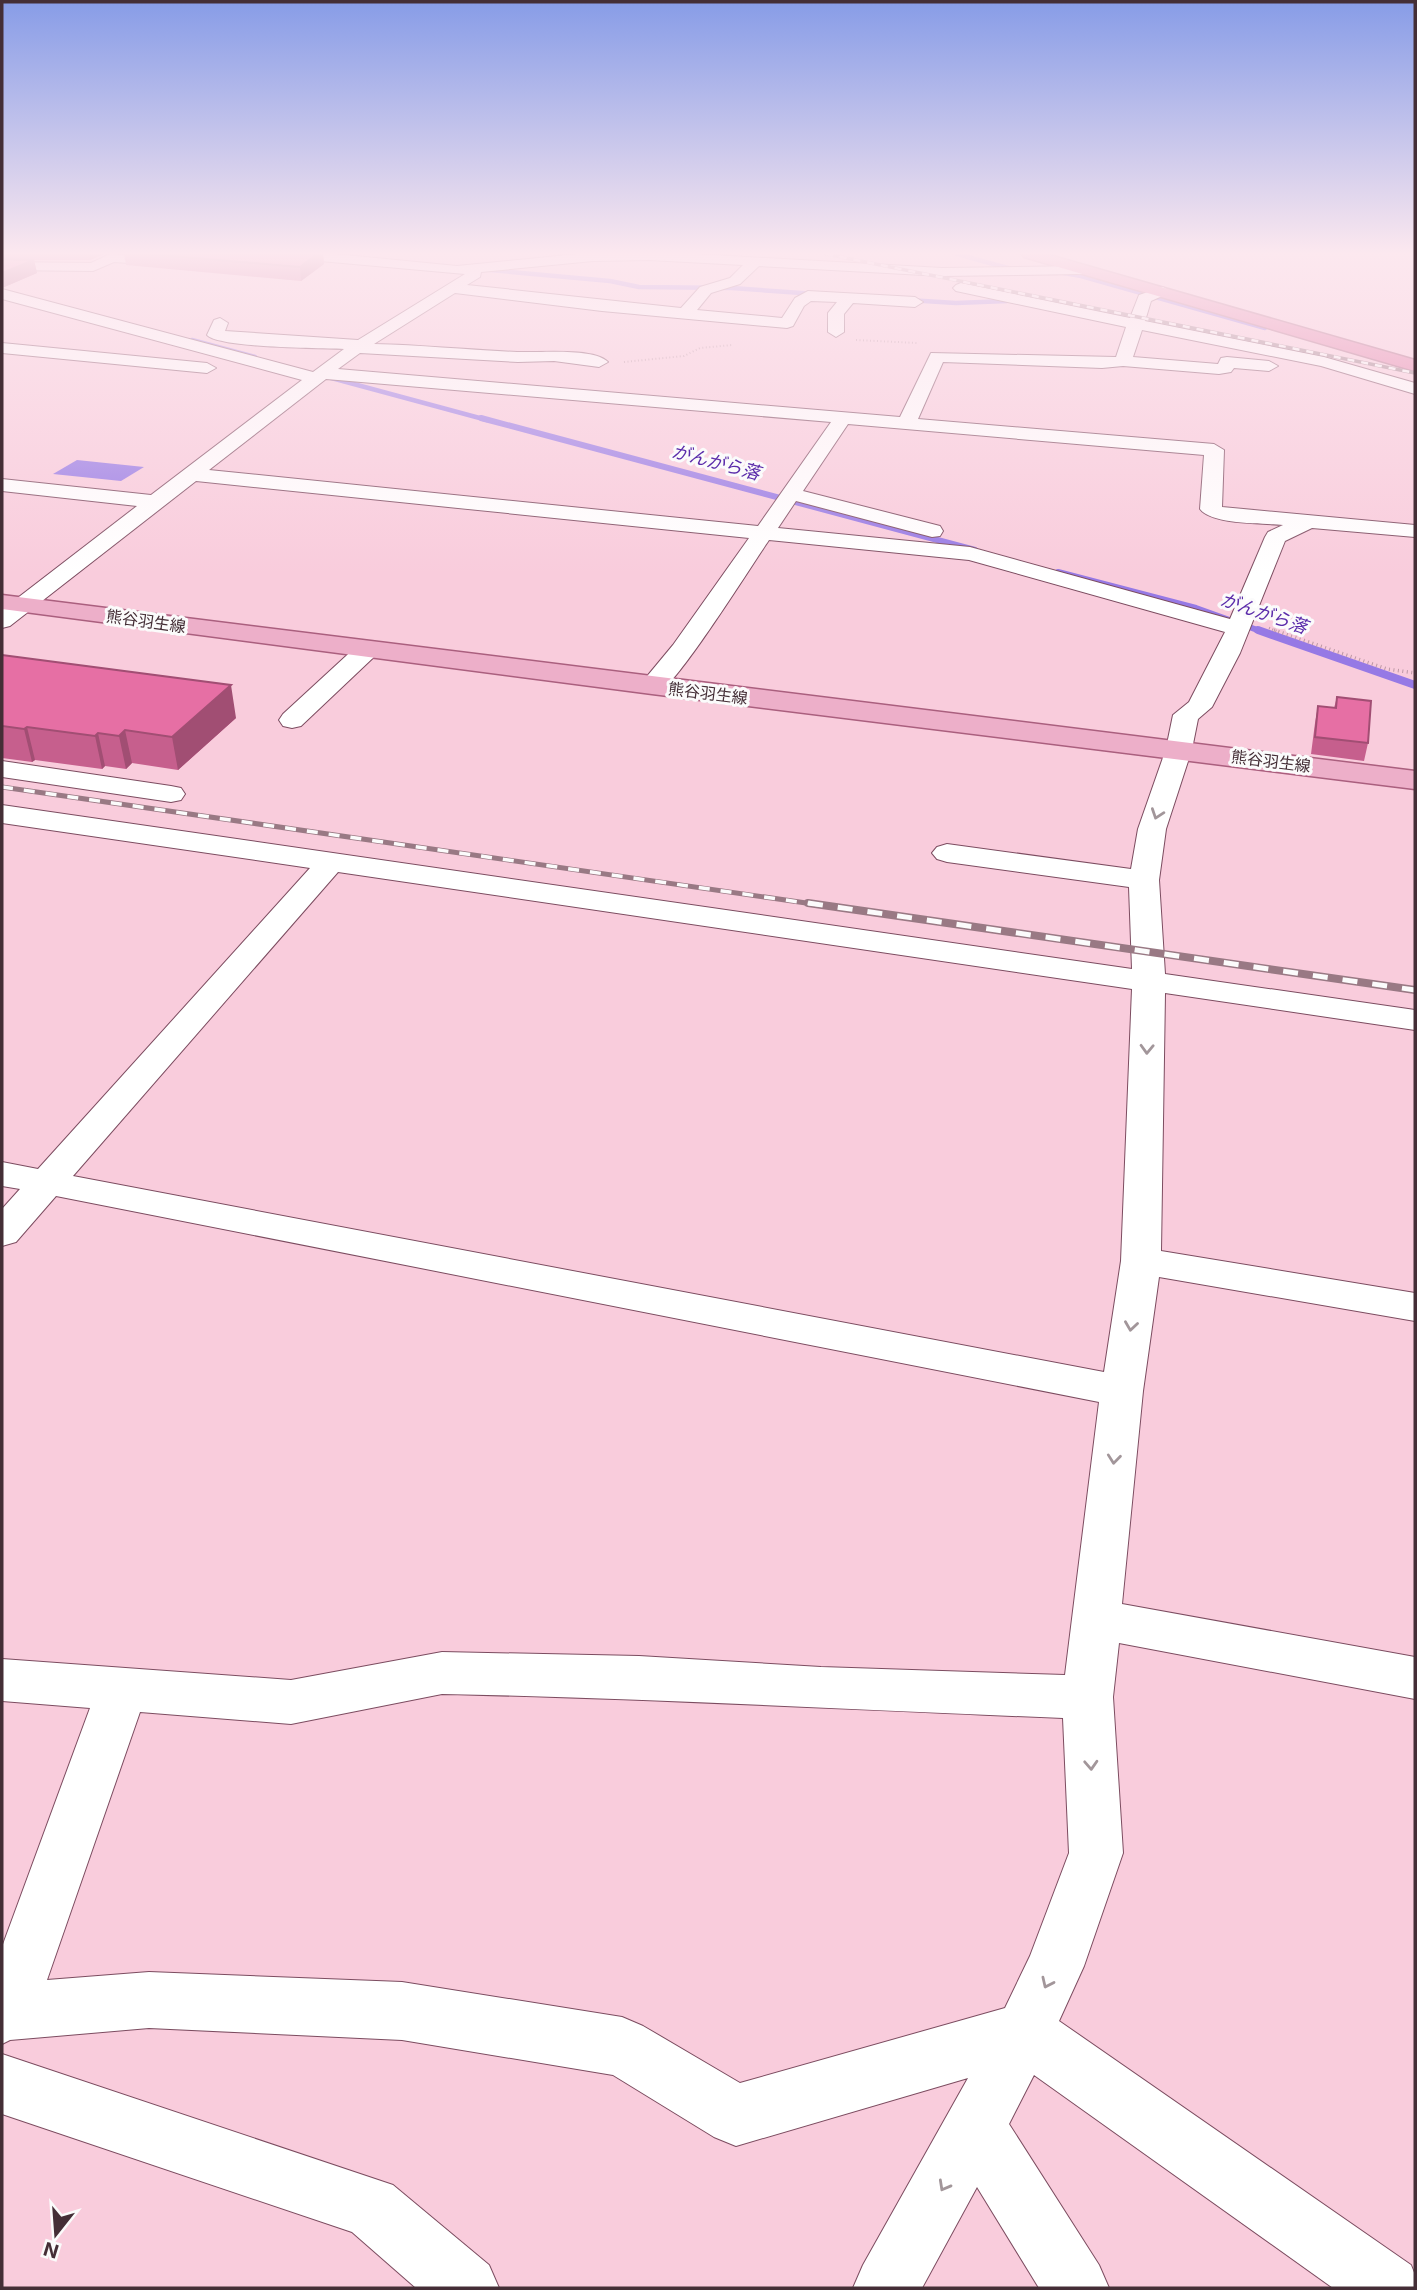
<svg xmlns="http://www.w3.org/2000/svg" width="1417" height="2290" viewBox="0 0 1417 2290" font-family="Inter,'Noto Sans JP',sans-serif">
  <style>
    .water { fill: #9679e5 }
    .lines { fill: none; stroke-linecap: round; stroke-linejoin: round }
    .stream-far2 { stroke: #9679e5; stroke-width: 4.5 }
    .stream-far1 { stroke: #9679e5; stroke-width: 6 }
    .stream { stroke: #9679e5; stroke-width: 8 }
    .minor-casing { stroke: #7c4c60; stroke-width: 2 }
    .major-casing { stroke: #aa5f7e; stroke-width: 3 }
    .highway-casing { stroke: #aa5f7e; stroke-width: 3 }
    .path-far2 { stroke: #bd98a5; stroke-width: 2; stroke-dasharray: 1 2.5; stroke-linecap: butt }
    .path-far1 { stroke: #bd98a5; stroke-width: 2.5; stroke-dasharray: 1 2.5; stroke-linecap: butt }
    .path { stroke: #bd98a5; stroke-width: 3.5; stroke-dasharray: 1 3.5; stroke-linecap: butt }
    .minor { fill: #fff; fill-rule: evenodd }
    .major { fill: #edafc9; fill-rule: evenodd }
    .highway { fill: #e179a5; fill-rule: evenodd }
    .rail-far2-casing { stroke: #997984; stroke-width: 3.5 }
    .rail-far1-casing { stroke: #997984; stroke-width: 5 }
    .rail-casing { stroke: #997984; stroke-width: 8 }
    .rail-far2 { stroke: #fbfbfb; stroke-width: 2.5; stroke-dasharray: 7; stroke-linecap: butt }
    .rail-far1 { stroke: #fbfbfb; stroke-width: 3.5; stroke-dasharray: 11; stroke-linecap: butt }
    .rail { stroke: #fbfbfb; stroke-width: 5; stroke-dasharray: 15; stroke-linecap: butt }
    .wall { fill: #c65f8d }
    .shaded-wall { fill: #a14e73 }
    .building { fill: #e66fa4; stroke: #a14e73; stroke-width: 2 }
    .oneway { stroke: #a2969a }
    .labels { text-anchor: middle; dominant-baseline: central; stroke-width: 6; stroke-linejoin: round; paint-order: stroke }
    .far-street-label { font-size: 16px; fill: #442e36; stroke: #fbfbfb }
    .far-water-label { font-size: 18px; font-style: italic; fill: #5b2caa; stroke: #fbfbfb }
  </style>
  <rect width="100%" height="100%" fill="#f9ccdc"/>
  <path class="water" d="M77 460 144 467 121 481 53 474Z"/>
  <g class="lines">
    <path class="stream-far2" d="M957 254 1015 270
      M490 270 610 281 639 287 732 288 816 294
      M1058 272 1081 276 1265 328
      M908 300 956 303 1007 301
      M192 340 255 357
      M324 376 487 420"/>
    <path class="stream-far1" d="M481 418 975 550
      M1058 572 1196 608 1263 632"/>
    <path class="stream" d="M1258 630 1415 685"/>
    <defs>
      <path id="minor" d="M110 254 157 256 179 254 159 265 114 262 93 271 2 270V262L91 263Z
        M280 254H335L457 266 577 254H695L942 268 1083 266 1090 270 1083 274 942 276 759 266 740 284 711 293 697 310 782 318 795 298 808 291 915 297 923 302 915 307 853 303 844 314V332L836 337 828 332V313L837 302 811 301 804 306 793 326 787 328 602 311 455 293 374 344C422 345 469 350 517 352 537 353 594 347 608 362L599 367 554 361 518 362 360 353 338 369 900 417 931 353 1116 357 1126 327 956 291 953 288 956 285 961 283 1130 318 1139 295 1163 287 1171 292 1151 301 1145 321 1324 357 1415 383V394L1321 366 1142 330 1133 357 1218 364 1221 358 1227 357 1269 361 1278 366 1269 371 1234 368 1231 372 1219 374 1123 366 1102 368 943 362 918 419 1214 444 1224 450 1222 507 1415 525V537L1312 528 1285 541 1240 653 1212 707 1198 719 1192 749 1166 829 1159 880 1165 974 1415 1010V1030L1165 993 1161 1251 1415 1293V1321L1159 1277 1143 1391 1122 1604 1415 1657V1699L1119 1643 1113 1697 1123 1853 1084 1966 1059 2021 1411 2265 1415 2275V2288H1333L1034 2075 1009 2124 1099 2265 1109 2288H1039L977 2187 922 2288H853L863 2265 968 2078 736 2146 714 2137 613 2075 402 2040 149 2028 10 2040 2 2044V1947L90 1708 2 1701V1659L291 1680 442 1652 639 1656 821 1667 1065 1675 1099 1402 56 1196 16 1242 2 1246V1209L20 1189 2 1186V1162L38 1169 310 868 2 823V805L1132 969 1129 887 947 862 937 859 932 853 937 847 947 844 1131 869 1138 829 1166 749 1173 715 1189 702 1225 632 969 560 769 540C752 565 678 683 659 692 653 694 648 693 643 691L639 686 673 645 749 538 196 481 10 626 2 628V610L137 506 2 491V479L151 495 302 380 2 299V289L313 372 344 349C320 348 219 348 207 335L214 320 220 318 228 323 225 331 358 340 465 274 287 258ZM649 260 743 265 730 278 700 287 681 308 467 285 480 277 481 272 593 261ZM326 379 831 422 758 526 209 470ZM848 424 1204 455 1200 509C1212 525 1263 523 1283 525L1268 532 1265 537 1230 619 970 547 778 528 796 501 932 537 940 536 943 531 940 526 803 491ZM338 872 1132 989 1121 1261 1104 1372 73 1176ZM442 1694C649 1698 856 1710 1063 1718L1069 1853 1030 1956 1005 2008 740 2083 643 2026 622 2017 402 1982 149 1972 47 1980 140 1712 291 1724Z
        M2 343 207 363 216 368 207 373 2 353Z
        M367 643 376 645 379 650 376 655 301 726 292 728 283 726 279 720 283 714 358 645Z
        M2 761 171 786 181 788 185 794 181 800 171 802 2 777Z
        M2 2054 393 2185 489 2265 499 2288H416L352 2232 2 2114Z"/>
      <path id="major" d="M2 595 1415 771V789L652 694 2 609Z"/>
      <path id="highway" d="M1022 254H1046L1415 360V371L1024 257Z"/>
    </defs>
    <use href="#minor" class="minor-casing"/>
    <use href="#major" class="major-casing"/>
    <use href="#highway" class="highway-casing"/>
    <path class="path-far2" d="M856 340 917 343
      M624 362 684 356 700 348 732 345"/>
    <path class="path-far1" d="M1269 628 1279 632"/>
    <path class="path" d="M1274 630 1387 669 1415 673"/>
    <use href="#minor" class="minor"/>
    <use href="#major" class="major"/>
    <use href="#highway" class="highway"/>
    <defs>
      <path id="rail-far2" d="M826 254 1415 373"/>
      <path id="rail-far1" d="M2 787 820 905"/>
      <path id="rail" d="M808 903 1415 990"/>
    </defs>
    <use href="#rail-far2" class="rail-far2-casing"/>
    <use href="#rail-far1" class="rail-far1-casing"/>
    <use href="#rail" class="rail-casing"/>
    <use href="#rail-far2" class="rail-far2"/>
    <use href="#rail-far1" class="rail-far1"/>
    <use href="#rail" class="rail"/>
  </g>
  <path class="wall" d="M2 254H104L90 260H34L37 273 2 288Z
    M124 254H323L324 264 301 281 126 265Z
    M2 655 236 718 178 770 132 763 126 769 105 766 102 769 35 760 32 762 2 758Z
    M1337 697 1368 743 1364 761 1311 754 1315 723 1318 706 1334 708Z"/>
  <path class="shaded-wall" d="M89 254H104L90 260Z
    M317 254H323L324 264 301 281 300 267Z
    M34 260 37 273 2 288V273Z
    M231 685 236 718 178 770 172 737Z
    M27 727 35 760 32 762 24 729Z
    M125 730 132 763 126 769 119 736Z
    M98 733 105 766 102 769 95 736Z"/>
  <path class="building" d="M148 254H317L300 267Z
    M2 259 34 260 2 273Z
    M2 655 231 685 172 737 125 730 119 736 98 733 95 736 27 727 24 729 2 726Z
    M1337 697 1371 701 1368 743 1315 737 1318 706 1336 708Z"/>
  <defs><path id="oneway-chevron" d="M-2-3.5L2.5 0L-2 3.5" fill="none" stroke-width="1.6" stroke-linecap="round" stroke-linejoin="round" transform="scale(1.75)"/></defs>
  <g class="oneway">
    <use href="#oneway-chevron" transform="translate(1157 814) rotate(109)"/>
    <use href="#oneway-chevron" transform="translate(1147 1049) rotate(92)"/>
    <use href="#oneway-chevron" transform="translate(1131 1326) rotate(98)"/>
    <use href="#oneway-chevron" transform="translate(1114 1459) rotate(96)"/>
    <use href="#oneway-chevron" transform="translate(1091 1765) rotate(87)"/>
    <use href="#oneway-chevron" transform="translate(1047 1983) rotate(115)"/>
    <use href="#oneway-chevron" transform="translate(944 2186) rotate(119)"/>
  </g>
  <linearGradient id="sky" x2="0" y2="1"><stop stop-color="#879ce7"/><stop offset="0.44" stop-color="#fce8ef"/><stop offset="1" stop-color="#fce8ef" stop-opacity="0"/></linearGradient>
  <rect width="1417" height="575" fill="url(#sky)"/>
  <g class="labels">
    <g class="far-street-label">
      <text transform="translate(146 621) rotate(8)">熊谷羽生線</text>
      <text transform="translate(708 693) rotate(7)">熊谷羽生線</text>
      <text transform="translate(1271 761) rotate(7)">熊谷羽生線</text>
    </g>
    <g class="far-water-label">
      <text transform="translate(716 462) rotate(15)">がんがら落</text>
      <text transform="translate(1264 613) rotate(19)">がんがら落</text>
    </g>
  </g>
  <rect width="1417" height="2290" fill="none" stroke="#442e36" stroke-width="7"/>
  <g transform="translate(56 2234) rotate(197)" stroke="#fbfbfb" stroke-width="5" paint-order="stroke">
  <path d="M0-5L12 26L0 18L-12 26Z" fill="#442e36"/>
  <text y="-10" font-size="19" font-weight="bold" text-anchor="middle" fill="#442e36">N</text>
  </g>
</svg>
